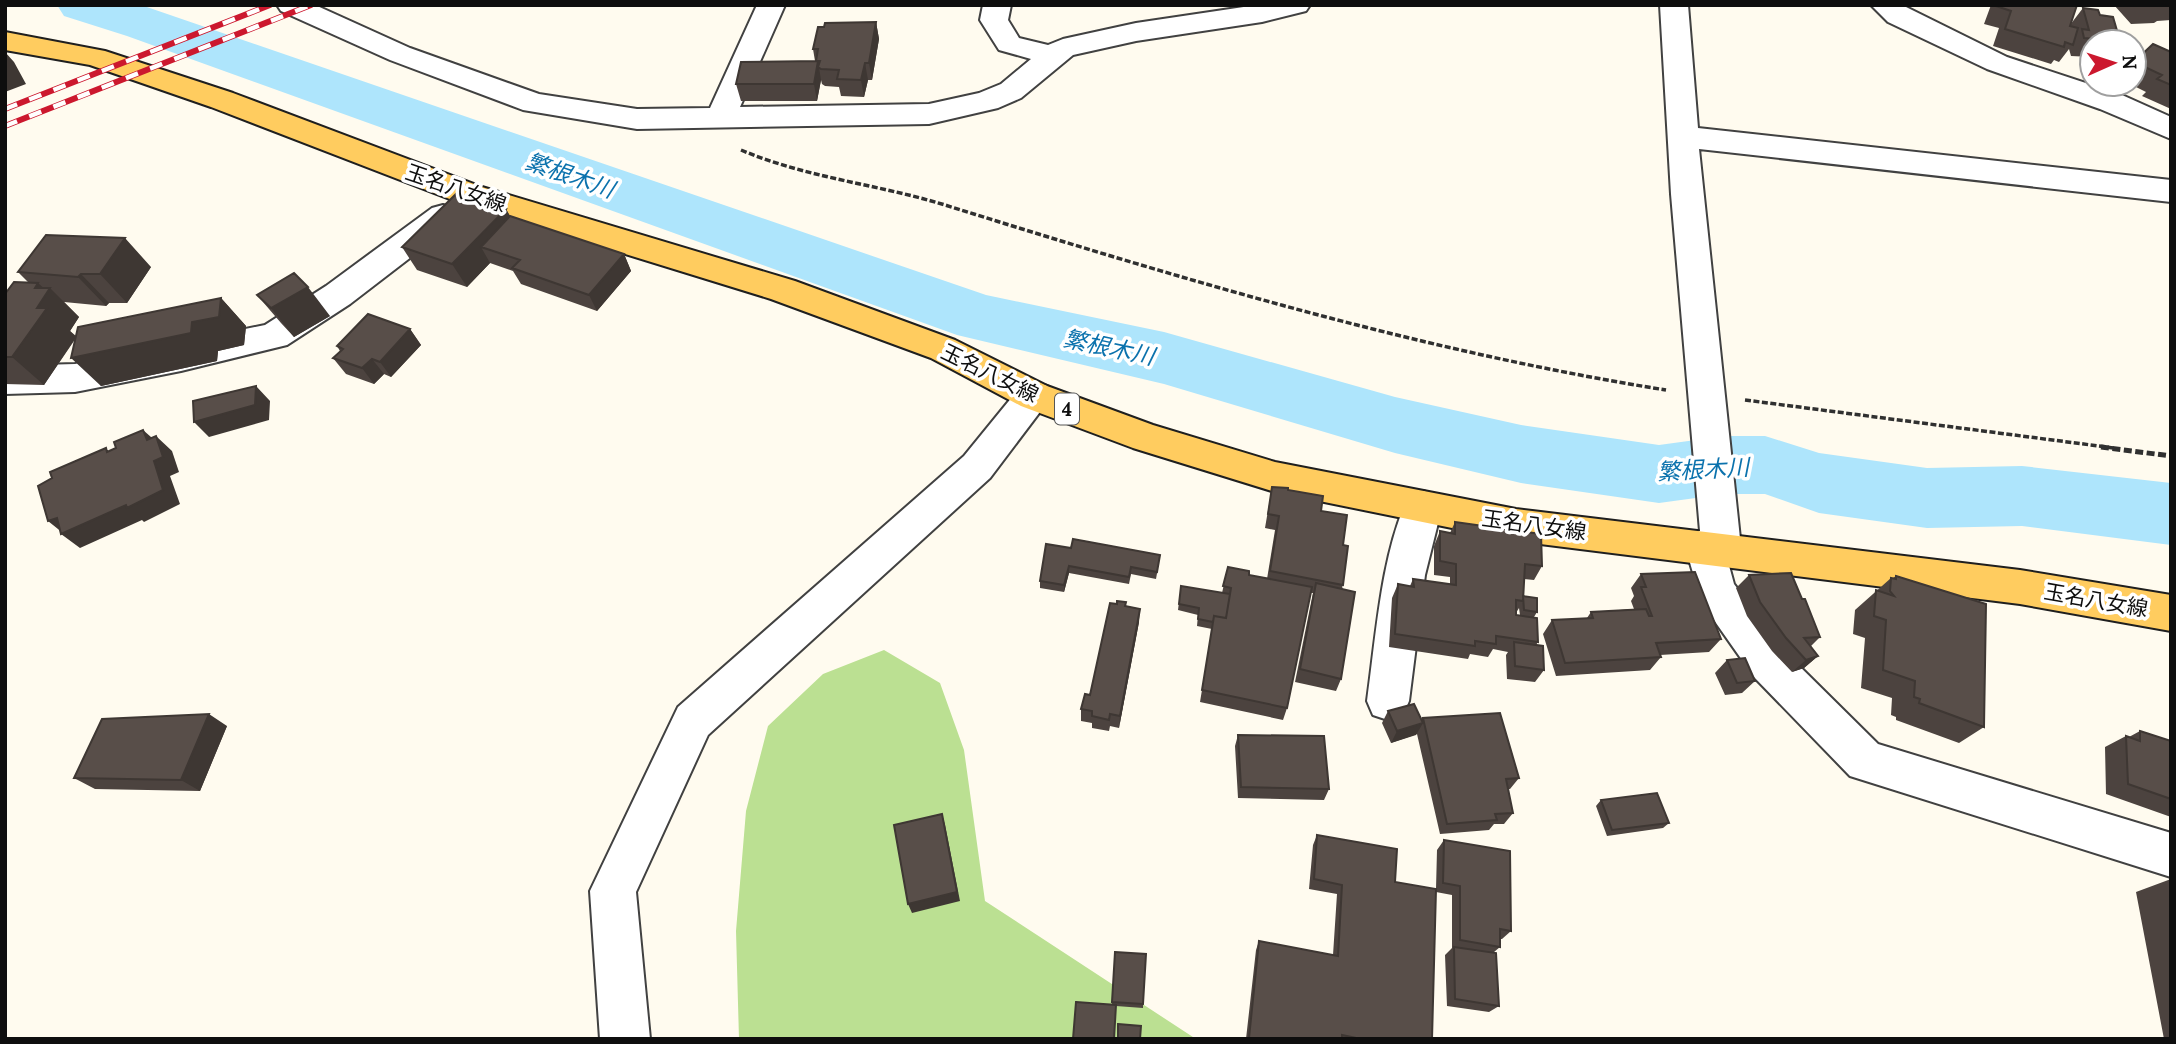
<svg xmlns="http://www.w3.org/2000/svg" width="2176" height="1044" viewBox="0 0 2176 1044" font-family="Lora,'Noto Sans JP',serif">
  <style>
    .forest { fill: #bbe092 }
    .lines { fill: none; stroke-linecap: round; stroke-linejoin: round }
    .river { fill: #aee5fc; fill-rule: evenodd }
    .minor-casing { stroke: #414141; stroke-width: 4 }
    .major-casing { stroke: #1f1f1f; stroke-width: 4 }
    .path-far1 { stroke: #303030; stroke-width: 3.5; stroke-dasharray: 6 2.5; stroke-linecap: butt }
    .path { stroke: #303030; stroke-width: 5; stroke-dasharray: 8 3.5; stroke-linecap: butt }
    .minor { fill: #fff; fill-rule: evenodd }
    .major { fill: #ffcc5f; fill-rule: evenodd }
    .rail-casing { stroke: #cc182e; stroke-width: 6 }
    .rail { stroke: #fff; stroke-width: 4.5; stroke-dasharray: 13; stroke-linecap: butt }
    .wall { fill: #4c433f; fill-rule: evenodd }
    .shaded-wall { fill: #3e3733 }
    .building { fill: #584e49; stroke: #3e3733; stroke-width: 2 }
    .labels { text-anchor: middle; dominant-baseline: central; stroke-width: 7; stroke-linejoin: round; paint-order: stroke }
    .shield { fill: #fff; stroke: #565656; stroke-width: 2 }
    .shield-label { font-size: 19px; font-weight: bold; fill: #0e0e0e }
    .street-label { font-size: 21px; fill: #0e0e0e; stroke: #fff }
    .water-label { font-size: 23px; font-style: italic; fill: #0b72ad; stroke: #fff }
  </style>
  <rect width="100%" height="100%" fill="#fffbef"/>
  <path class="forest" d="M884 650 940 683 964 750 985 901 1196 1039H739L736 931 746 811 768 726 823 674Z"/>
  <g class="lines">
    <path class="river" d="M57 5H141L986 295 1164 332 1395 397 1521 425 1659 445 1725 436H1765L1819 453 1927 468 2022 466 2171 483V545L2022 526 1927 528 1819 513 1765 494H1725L1659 503 1521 483 1395 453 1164 384 957 335 127 36 64 16Z"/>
    <defs>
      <path id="minor" d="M277 5H315L410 48 539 94 637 109 710 108 757 5H785L740 107 929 104 979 93 1001 84 1031 59 999 50 980 20 983 5H1011L1008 20 1019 38 1048 45 1063 39 1136 23 1257 5H1310L1306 11 1262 22 1136 41 1073 55 1021 98 998 108 929 124 637 129 523 110 390 60 281 11Z
        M1660 5H1688L1698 128 2171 180V202L1699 149 1741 548 1735 560 1728 562 1734 584 1784 651 1878 744 2171 833V877L1850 776 1754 677 1702 603 1685 546 1690 534 1700 531 1671 194Z
        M1871 5H1902L2007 57 2122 95 2171 117V139L2100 109 1987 69 1888 22Z
        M443 205 454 208 459 216 454 224 350 304 287 345 181 371 75 392 5 394V366L75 364 265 325 326 286 432 208Z
        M1034 382 1047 386 1052 396 990 478 708 735 636 892 650 1039H600L590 891 678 707 964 456 1021 386Z
        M1423 491 1437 496 1442 507 1425 575 1409 701 1403 715 1388 720 1373 715 1367 701C1376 638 1381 553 1409 496Z"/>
      <path id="major" d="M5 32 105 51 233 93 482 187 795 281 955 340 1047 386 1153 425 1275 462 1516 509 2020 570 2171 595V631L2020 604 1516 541 1275 492 1133 448 1021 406 931 358 771 299 460 203 211 107 90 65 5 50Z"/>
    </defs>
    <use href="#minor" class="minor-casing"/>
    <use href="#major" class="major-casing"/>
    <path class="path-far1" d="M741 150C807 178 877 184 945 205 1182 279 1420 351 1666 390
      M1745 400 2114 448"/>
    <path class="path" d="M2101 447 2171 456"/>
    <use href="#minor" class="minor"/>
    <use href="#major" class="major"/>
    <defs>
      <path id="rail" d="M5 109 270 5
        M5 126 311 5"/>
    </defs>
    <use href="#rail" class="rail-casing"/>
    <use href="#rail" class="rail"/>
  </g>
  <path class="wall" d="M1991 5H2077L2070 25 2083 8 2100 15 2120 41 2119 42H2092V57L2071 56 2069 49 2059 62 2054 60 2051 64 1993 46 1999 28 1984 24Z
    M2114 5H2171V20L2157 21 2154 23 2131 24Z
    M876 22 879 39 872 80H868L864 97 841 96 839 87 825 86 822 84 821 80 817 101H741L736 84 815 61 813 49 824 27Z
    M2171 49V109L2142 96 2146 92 2130 84H2134V63L2169 51Z
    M2098 84H2128L2117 94Z
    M506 209 510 216 624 254 631 271 597 311 521 284 513 271 490 263 467 287 417 270 402 247Z
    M151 267 127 303H109L106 306 64 302 79 317 70 331 76 336 221 298 246 326 244 345 218 351 217 361 101 386 76 338 44 385 5 384V294L29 283 18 272Z
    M257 295 330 316 294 337 281 323Z
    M410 329 421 345 391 377 384 374 374 384 346 374 333 358 340 351 337 346Z
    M1272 487 1288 490 1321 511 1343 545 1341 679 1336 691 1295 682 1313 593H1310L1287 708 1283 720 1200 702 1212 629 1197 626 1198 615 1178 610 1181 586 1222 593 1228 567 1249 575 1267 579 1275 530 1265 528Z
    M1455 522 1542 566 1534 580 1524 579 1523 596 1537 612 1534 617 1538 642 1536 645 1544 670 1535 682 1507 679 1506 655 1508 652 1493 649 1488 657 1470 654 1468 659 1389 647 1392 598 1398 584 1410 586 1413 579 1450 585V577L1434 575V546L1440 531 1450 533ZM1519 608 1520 615H1516V613Z
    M1046 544 1159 562 1156 579 1131 574 1129 584 1069 573 1064 592 1040 588V581Z
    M1641 574 1721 639 1709 652 1660 655 1661 657 1650 670 1556 676 1543 634 1552 620 1587 618 1591 612 1634 609 1631 601 1634 596 1631 588Z
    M1749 575 1802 599 1820 637 1811 646 1818 656 1804 668 1792 672 1772 651 1747 616 1736 588Z
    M1896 576 1984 727 1959 743 1896 720V717L1891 715 1892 698 1861 688 1865 638 1853 634 1855 610 1891 578H1893Z
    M1125 606 1139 622 1119 728 1110 726 1109 731 1092 728V723L1081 721V709L1090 695Z
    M1727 660 1755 681 1742 693 1725 695 1715 673Z
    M1388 711 1422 720 1423 718 1519 778 1510 789H1508L1513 813 1504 824H1494L1489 830 1440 834 1417 734 1391 743 1382 723Z
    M227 726 200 791 95 789 74 778Z
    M2140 731 2171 741V817L2106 794 2105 747 2126 736 2129 737Z
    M1238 735 1329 789 1324 800 1238 798 1235 746Z
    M1601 800 1669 823 1663 828 1607 836 1596 806Z
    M1317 835 1395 882 1436 889 1437 850 1444 840 1511 931 1502 939H1500V947L1494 952 1499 1006 1489 1012 1447 1006 1445 955 1452 948V895L1436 892 1432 1039H1246L1256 950 1259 941 1333 955 1337 894 1309 889 1313 845Z
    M2171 879V1039H2164L2136 892Z
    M1115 952 1143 1004V1008L1116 1006 1112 1004Z"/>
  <path class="shaded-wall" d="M876 22 879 39 872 80 869 63Z
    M5 52 14 62 26 84 5 92Z
    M818 61 821 80 817 101 814 84Z
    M865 63 868 80 864 97 861 80Z
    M506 209 519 233 481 247 490 263 467 287 452 264Z
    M125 238 151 267 127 303 100 274Z
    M624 254 631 271 597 311 589 295Z
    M81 274 109 303 106 306 78 277Z
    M38 283 48 292 50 288 79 317 70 331 76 337 44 385 12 357 37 308 35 288Z
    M308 287 330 316 294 337 271 308Z
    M221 298 246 326 244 345 218 351 217 361 101 386 71 358 192 322Z
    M410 329 421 345 391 377 380 362Z
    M372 359 384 374 374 384 362 368Z
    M256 386 270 401 269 420 209 437 194 422Z
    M143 430 159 444 156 436 172 451 179 472 170 476 180 504 144 522 142 520 80 548 61 534 63 533 48 521 147 440Z
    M1069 566V573L1064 592V585Z
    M1140 609 1139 622 1119 728 1120 716Z
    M1818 656 1804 668 1792 672 1806 660Z
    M209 714 227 726 200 791 181 780Z
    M1423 723 1416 735 1391 743 1397 731Z
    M942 814 945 825 960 901 912 913 908 904Z"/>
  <path class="building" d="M1996 5H2077L2070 26 2078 28 2073 45 2065 42 2064 47 2005 29 2011 11 1996 6Z
    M2144 5H2168L2169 6H2145Z
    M2083 8 2098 10 2100 15 2113 17 2120 41 2084 38 2082 29 2089 30Z
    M876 22 869 63H865L861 80 837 79 839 70 821 69 818 67 820 61H816L818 49H813L818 27H824L825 23Z
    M2153 44 2171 52V85L2157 79 2162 75 2134 62Z
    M818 61 814 84H736L741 62Z
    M457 193 506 209 452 264 402 247Z
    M510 216 624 254 589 295 512 268 520 260 481 247Z
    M46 235 125 238 100 274H81L78 277 18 272Z
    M294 273 308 287 271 308 257 295Z
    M14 282 38 283 35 288H50L37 308H47L12 357H5V294Z
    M221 298 219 317 192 322 191 333 71 358 78 327Z
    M368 314 410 329 380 362 372 359 362 368 333 358 343 349 337 346Z
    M256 386 255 405 194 422 193 401Z
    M143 430 147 440 156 436 163 457 154 461 163 490 127 508 126 505 61 534 57 518 48 521 38 486 52 478 50 472 106 448 107 452 116 448 114 442Z
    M1272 487 1288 488V490L1323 496 1321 511 1347 515 1343 545 1348 546 1343 585 1270 571 1279 516 1268 514Z
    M1455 522 1541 534 1542 566 1525 564 1523 601 1516 600V615L1537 618 1538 642 1496 636V644L1475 641V646L1395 634 1398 584 1414 587 1413 579 1456 585V564L1440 561V531L1455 534Z
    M1073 539 1160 555 1157 572 1131 567 1129 577 1069 566 1064 585 1040 581 1046 544 1071 548Z
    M1228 567 1249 571V575L1312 587 1287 708 1202 690 1214 616 1226 618 1231 588 1223 586Z
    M1695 572 1721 639 1656 643 1661 657 1565 663 1552 620 1593 618 1591 612 1646 609 1649 616H1652L1641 587H1646L1641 574Z
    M1791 573 1802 599H1805L1820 637 1804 638 1818 656 1806 660 1786 638 1760 602 1749 575Z
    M1896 576 1986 604 1984 727 1919 703 1920 699 1914 697 1915 681 1883 670 1886 620 1874 616 1876 590 1894 596 1890 591 1891 578 1896 579Z
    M1316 583 1355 592 1341 679 1300 669Z
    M1181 586 1230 594 1226 618 1214 616 1213 622 1198 619 1199 608 1179 604Z
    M1523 596 1537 598V612L1524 610Z
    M1117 601 1126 602 1125 606 1140 609 1120 716 1110 714 1109 720 1092 716V711L1081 709 1085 694 1090 695 1110 603 1117 604Z
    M1514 642 1543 646 1544 670 1515 666Z
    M1745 658 1755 681 1737 683 1727 660Z
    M1414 704 1423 723 1397 731 1388 711Z
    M1500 713 1519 778 1506 779 1513 813 1495 814 1497 820 1447 824 1423 718Z
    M209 714 181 780 74 778 102 719Z
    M2140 731 2171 741V799L2128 784 2126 736 2140 741Z
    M1238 735 1324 736 1329 789 1241 787Z
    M1657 793 1669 823 1612 830 1601 800Z
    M942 814 957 892 908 904 894 825Z
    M1317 835 1397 849 1395 882 1436 889 1432 1039H1361L1342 1035V1039L1249 1038 1259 941 1338 956 1342 885 1314 879Z
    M1444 840 1510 851 1511 931 1500 929V947L1460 940V886L1443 883Z
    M1454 947 1496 953 1499 1006 1455 999Z
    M1115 952 1146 954 1143 1004 1112 1002Z
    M1076 1002 1116 1005 1114 1039H1073Z
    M1118 1024 1141 1026 1140 1039H1118Z"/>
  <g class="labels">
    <rect class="shield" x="1055" y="393.5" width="24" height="31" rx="5"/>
    <g class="shield-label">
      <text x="1067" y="409">4</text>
    </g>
    <g class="street-label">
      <text transform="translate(456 188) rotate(19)">玉名八女線</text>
      <text transform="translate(990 373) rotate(26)">玉名八女線</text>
      <text transform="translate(1534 525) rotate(8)">玉名八女線</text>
      <text transform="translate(2096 600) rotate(10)">玉名八女線</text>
    </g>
    <g class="water-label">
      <text transform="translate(570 175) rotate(19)">繁根木川</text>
      <text transform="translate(1109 347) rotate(12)">繁根木川</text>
      <text transform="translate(1703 469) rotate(-3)">繁根木川</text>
    </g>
  </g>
  <rect width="2176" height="1044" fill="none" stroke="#0e0e0e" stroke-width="14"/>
  <g transform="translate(2113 63) rotate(87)"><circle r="33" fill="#ffffff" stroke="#9f9f9f" stroke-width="2"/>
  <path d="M0-5L12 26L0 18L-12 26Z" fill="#cc182e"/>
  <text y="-10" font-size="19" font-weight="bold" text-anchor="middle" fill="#0e0e0e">N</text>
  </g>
</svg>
